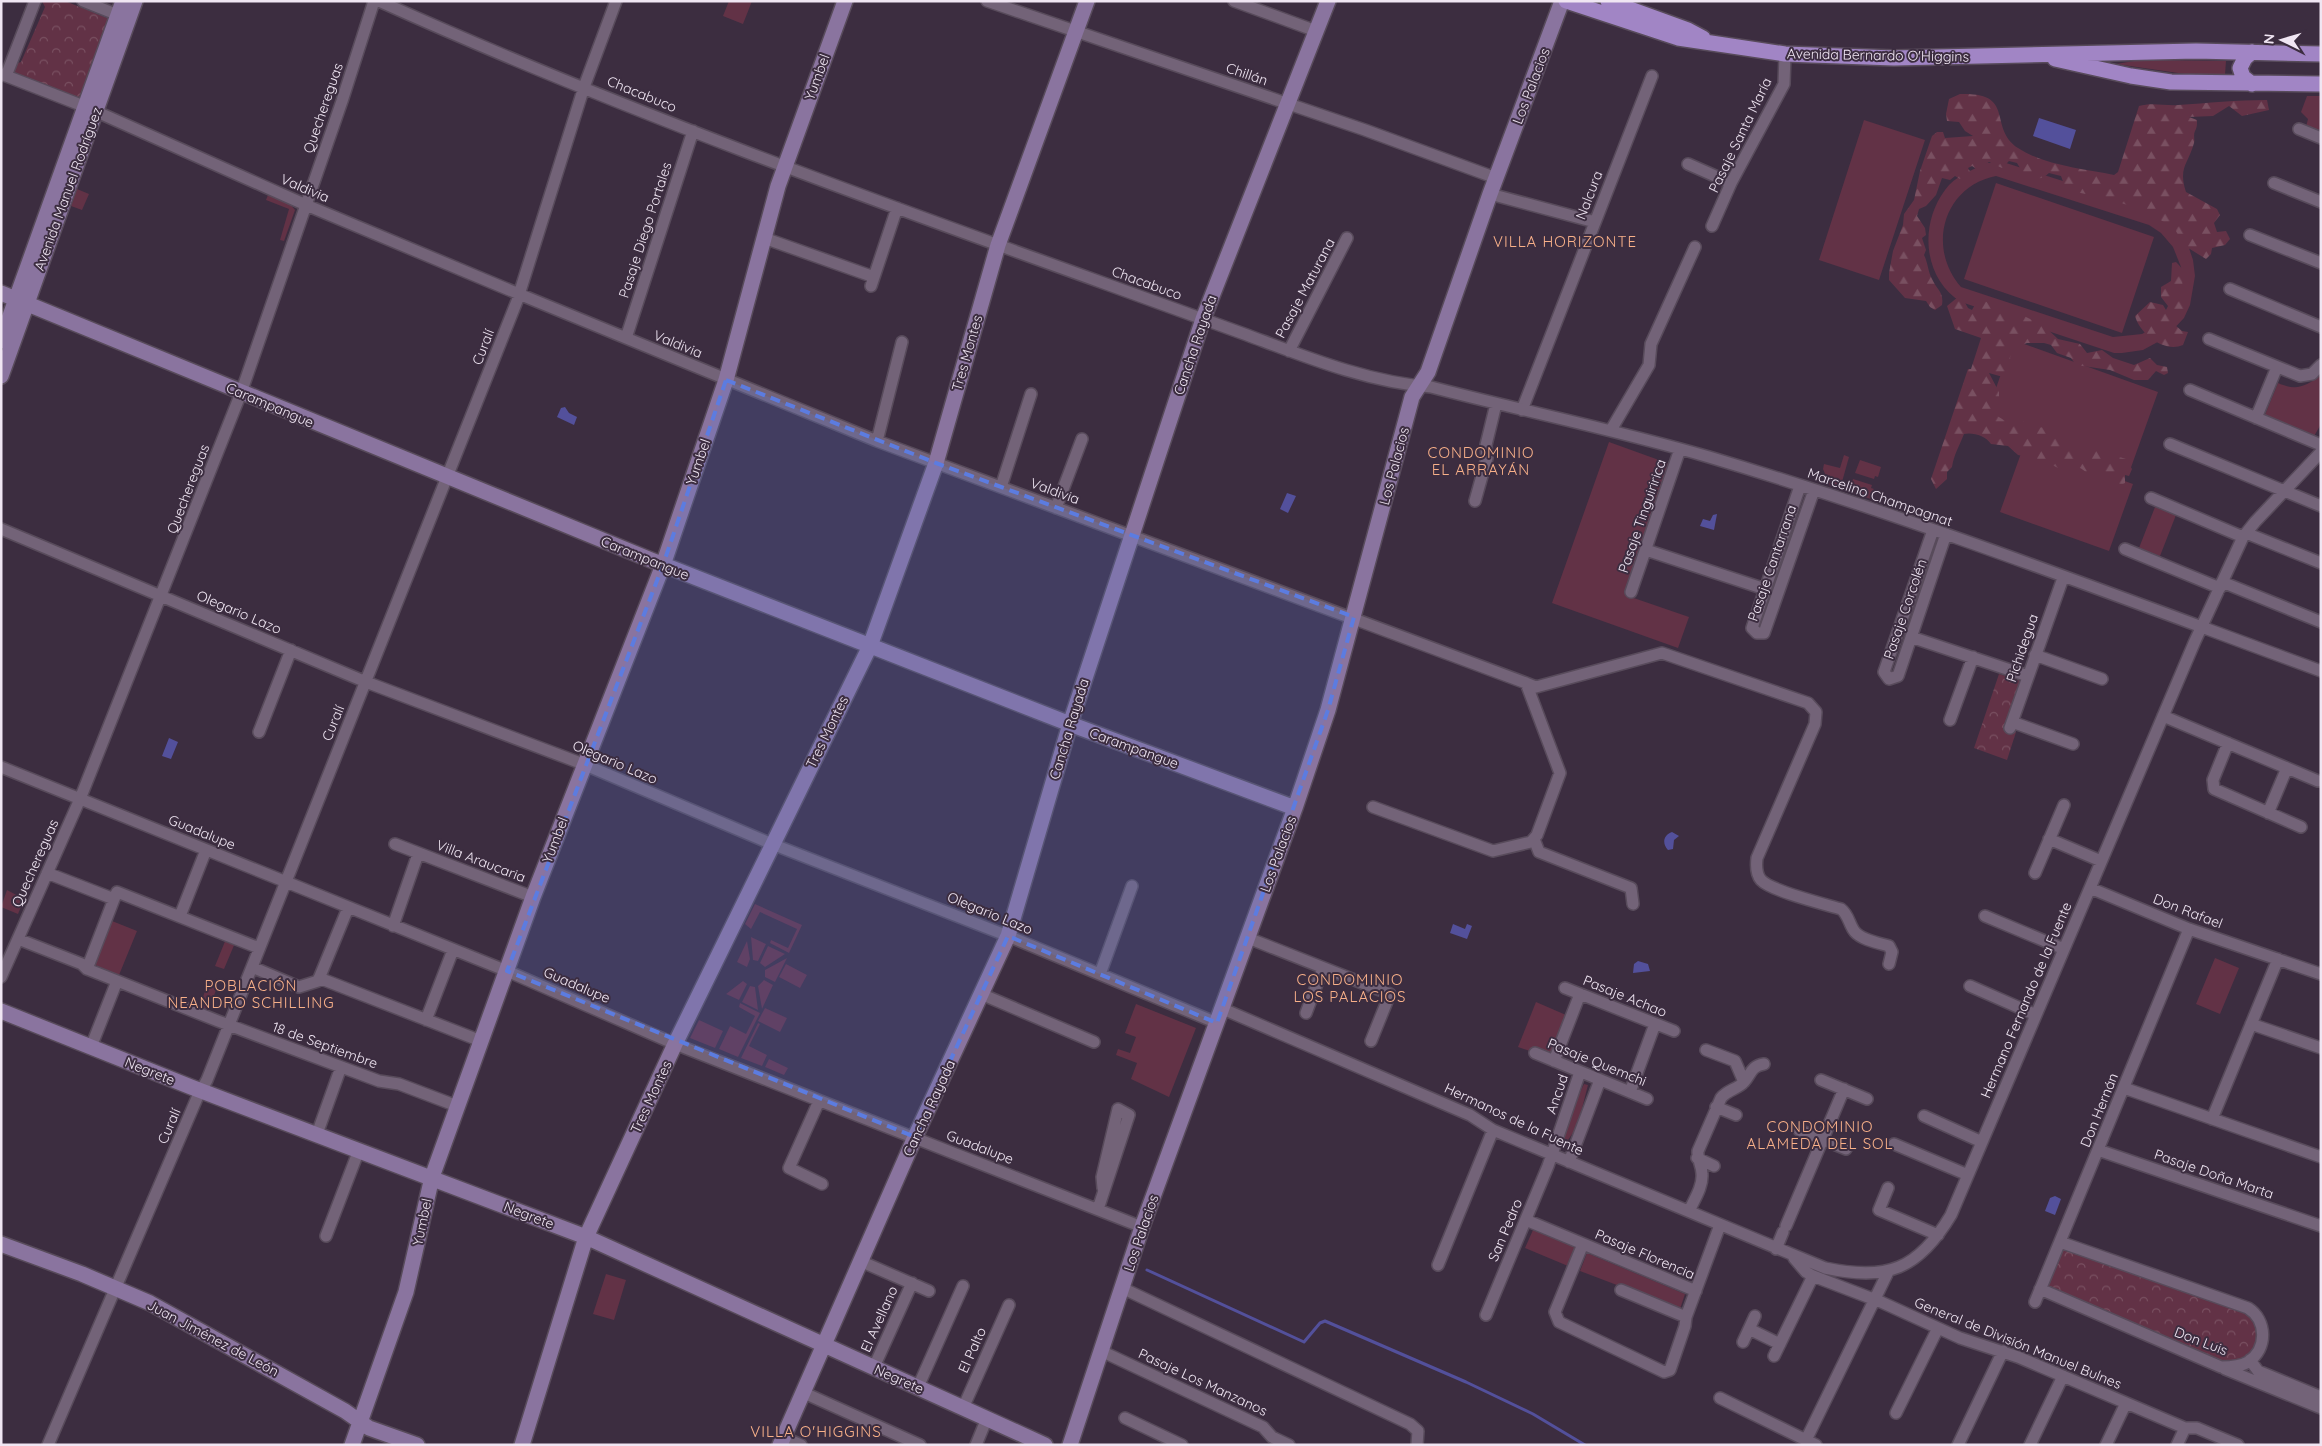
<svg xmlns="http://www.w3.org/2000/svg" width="2322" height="1446" viewBox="0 0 2322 1446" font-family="Quicksand,sans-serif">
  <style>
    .green { fill: #623246; fill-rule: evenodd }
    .forest { fill: url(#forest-firs) }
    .park { fill: url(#park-crowns) }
    .water { fill: #53509b }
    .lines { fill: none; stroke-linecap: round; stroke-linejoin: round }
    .stream { stroke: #53509b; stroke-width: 3 }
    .street-casing { stroke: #584b5b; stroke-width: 14 }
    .secondary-casing { stroke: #584b5b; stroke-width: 18 }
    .primary-casing { stroke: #584b5b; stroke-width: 18 }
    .street { stroke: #736378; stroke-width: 11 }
    .secondary { stroke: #8a749f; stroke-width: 15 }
    .primary { stroke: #a185c5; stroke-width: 15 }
    .marked { fill: #5c7ce0; fill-opacity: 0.2; stroke: #5c7ce0; stroke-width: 4; stroke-dasharray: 10 6; stroke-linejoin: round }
    .labels { text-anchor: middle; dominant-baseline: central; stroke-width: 4; stroke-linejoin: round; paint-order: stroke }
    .street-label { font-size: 14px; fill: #f0e6f3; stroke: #3c2d40 }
    .neighbourhood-label { font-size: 15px; letter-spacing: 1px; fill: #f8b089; stroke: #3c2d40 }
  </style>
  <defs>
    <pattern id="forest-firs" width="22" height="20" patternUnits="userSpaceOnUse" patternTransform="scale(1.25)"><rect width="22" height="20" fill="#623246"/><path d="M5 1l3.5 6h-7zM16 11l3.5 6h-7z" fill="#795061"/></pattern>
    <pattern id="park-crowns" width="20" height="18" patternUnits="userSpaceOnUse" patternTransform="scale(1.25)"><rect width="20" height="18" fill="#623246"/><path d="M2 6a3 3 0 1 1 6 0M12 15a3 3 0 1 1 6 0" fill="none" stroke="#795061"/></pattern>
  </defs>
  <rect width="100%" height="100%" fill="#3c2d40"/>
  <path class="green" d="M729 1H752L743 24 723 16Z
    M2140 60 2226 61 2225 75 2185 74 2116 64Z
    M2307 96H2321V133L2306 127 2308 119 2301 112Z
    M1864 120 1925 140 1879 280 1819 260Z
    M1987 163H2006L2152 209 2174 225 2189 248 2193 260 2195 276 2190 305 2184 318 2165 338 2143 350 2122 353H2114L1961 302C1923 278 1919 225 1945 190 1955 176 1972 170 1987 163ZM1996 176 2149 225 2161 233 2173 247 2181 267 2182 279 2160 324 2142 334 2113 337 1961 287C1926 247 1944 186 1996 176Z
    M1996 183 2154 237 2122 333 1964 279Z
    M77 189 89 194 82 210 71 206Z
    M268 195 290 204 295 210 284 241 280 240 289 209 266 200Z
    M2013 340 2158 392 2129 473 1984 422Z
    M2321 375V424L2313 438 2264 417 2278 383C2296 391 2305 387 2321 375Z
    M1609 442 1670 464 1625 595 1689 617 1678 648 1552 603Z
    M2024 445 2133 484 2109 551 2000 512Z
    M1844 455 1849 457 1840 489 1830 486 1823 469 1824 464 1840 468Z
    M1860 460 1881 467 1878 477 1875 476 1874 479 1855 473Z
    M1853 479 1872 485 1871 488 1874 489 1871 499 1849 492Z
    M2155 507 2176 515 2160 556 2139 548Z
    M7 890 24 899 18 914 1 907Z
    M755 904 802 925 789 953 770 943 771 940 788 948 797 929 760 912 751 929 745 924Z
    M112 921 137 931 119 975 95 965Z
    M751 937 766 944 758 961 753 960Z
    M226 939 235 943 224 969 215 966Z
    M747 941 750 959 747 967 737 962Z
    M768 946 785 954 765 967 760 963Z
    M787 958 775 982 765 977V970Z
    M2215 958 2239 968 2220 1014 2196 1004Z
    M786 964 807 975 800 988 779 977Z
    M764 980 773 985 762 1009 758 986Z
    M209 981 218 985 208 1011 199 1007Z
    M743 981 747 984 739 1000 726 994Z
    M750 986 755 987 758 1010 742 1002Z
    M1536 1002 1566 1015 1552 1054 1533 1052 1518 1047Z
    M740 1003 760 1013 738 1057 719 1049 730 1026 746 1034 755 1016 739 1007Z
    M1136 1004 1196 1028 1169 1097 1131 1079 1137 1063 1116 1055 1118 1049 1130 1053 1136 1037 1125 1033Z
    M765 1008 787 1018 780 1032 758 1021Z
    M699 1020 723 1031 715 1048 690 1038Z
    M758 1023 760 1024 749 1046 767 1055 762 1066 741 1058Z
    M769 1059 788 1068 784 1075 765 1067Z
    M1584 1084 1588 1085C1584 1100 1581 1114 1576 1128 1573 1134 1568 1138 1566 1145L1562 1146C1563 1126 1575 1103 1584 1084Z
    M1533 1230 1575 1247 1574 1255 1568 1266 1525 1248Z
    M1587 1253 1685 1294 1680 1309 1580 1271Z
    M606 1274 626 1280 614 1320 593 1314Z"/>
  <path class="forest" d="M1960 94C2017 92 1987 127 2018 148 2043 165 2084 169 2114 175L2118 172 2139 106C2152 102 2165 106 2178 105 2208 103 2237 100 2267 100L2269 110 2242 116 2229 106 2213 116 2189 117 2197 120C2197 126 2197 127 2195 131 2193 135 2195 139 2194 143 2188 165 2178 167 2186 192L2217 209 2220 215 2214 223 2217 232 2226 231 2230 239 2225 245 2212 248 2211 254 2206 259 2185 246 2174 228 2164 222 2144 211 2110 199 2071 191 2065 187 2061 176 2049 173C2037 185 2024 176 2017 163L2009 161 2002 168 1989 162 1978 170 1972 166 1968 168 1971 173 1960 179 1955 176 1950 180 1942 178 1936 195 1926 206 1919 209 1917 216 1925 228 1926 235 1922 238 1926 250 1924 255C1928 263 1928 272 1932 279 1937 290 1944 292 1942 305L1935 310 1930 307 1926 301 1905 298 1889 280V273L1893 251 1903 225 1904 214 1914 200 1920 171 1932 136 1937 132H1943L1945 138 1973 136 1965 131 1959 122 1947 121 1946 114 1949 99Z
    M2176 262C2191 277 2180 274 2183 287 2184 293 2188 297 2187 303 2185 311 2178 317 2175 325L2182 331 2188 332 2183 345C2164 353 2140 334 2135 316L2150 302 2163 305 2166 310 2168 306 2161 297V287L2171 281 2172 263Z
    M1958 297H1962L1968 308 1972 310 1977 301 1984 300 1999 311 2018 313 2044 326 2058 339 2080 344 2087 353 2102 350 2113 358 2134 365 2150 358 2157 365 2167 367 2168 373 2164 375 2156 371 2148 380H2134L2110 370 2076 365 2071 358 2057 353 2051 345 2044 343H2027L2012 349 2010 358 2012 365 2007 369 2003 377 1989 373 1999 392V398L1997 399V408L1993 410 1994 414 2007 422C2020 417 2023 422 2035 427 2038 428 2043 427 2047 427L2057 439H2067L2077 449H2096L2104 456 2113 455 2126 459 2132 469 2129 476 2125 475V483L2121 485C2109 478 2100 473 2087 473 2077 464 2072 466 2058 468L2043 460 2018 455 2008 446 1991 444C1986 436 1973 432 1964 434 1959 447 1954 454 1952 467L1947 472V479L1936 489 1931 479 1968 369H1971L1981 338 1955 329 1947 306Z"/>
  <path class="park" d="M42 1H65L107 18 109 21 82 97 79 98 15 73V64L21 62 45 7Z
    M1999 674 2021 681 2005 728 2016 732 2007 760 1974 748Z
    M2067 1250 2244 1311C2272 1337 2255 1359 2223 1363L2050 1289 2048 1285 2062 1251Z"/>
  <path class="water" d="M2039 118 2076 130 2070 149 2033 136Z
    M565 407 569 413 577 417 574 425 557 417 561 408Z
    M1287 493 1296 496 1288 513 1280 509Z
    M1717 514 1714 530 1700 526 1703 519 1710 521 1713 515Z
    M169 738 178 742 171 759 162 756Z
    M1672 832 1679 836 1674 840 1673 849 1668 850C1662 844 1663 835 1672 832Z
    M1453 924 1465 929 1467 924 1472 926 1467 939 1450 933Z
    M1638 961 1648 964 1650 971 1633 973 1634 964Z
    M2055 1196 2061 1199 2055 1215 2045 1211 2050 1198Z"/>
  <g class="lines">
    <path class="stream" d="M1147 1270 1304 1342 1320 1323 1325 1321 1466 1382 1533 1414 1585 1445"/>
    <defs>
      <path id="street" d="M83 1 118 15
        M379 1C617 108 864 197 1109 285 1155 302 1201 318 1247 335 1306 357 1367 382 1431 387 1523 411 1617 430 1709 457 1915 518 2119 597 2321 671
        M987 1 1365 130 1496 178
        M1234 1 1316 31
        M1 74 86 107 306 205 531 299 877 441 1526 683 1536 687 1662 653 1808 703 1816 712 1815 724 1757 858C1756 866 1756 874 1761 880 1771 891 1824 904 1841 909 1849 915 1849 925 1855 932 1862 940 1879 943 1889 946L1892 952 1889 964
        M6 76 35 1
        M2299 129 2321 138
        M1688 164 1731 183
        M2274 183 2321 202
        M1490 194 1595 222
        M1712 226 1731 183 1784 84 1785 54
        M2250 235 2321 263
        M764 238 874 277
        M871 286 897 208
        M2230 289 2321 327
        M626 338 693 131
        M2209 339 2300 376 2312 374 2321 365
        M1289 351 1347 238
        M2190 390 2321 445
        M1522 410 1652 76
        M2256 418 2277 367
        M1611 430 1649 365 1651 344 1695 247
        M877 441 902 342
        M2170 444 2321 506
        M1800 486 1752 628 1757 633H1764L1814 490
        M1001 487 1031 394
        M2151 498 2243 537
        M1475 501 1487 458 1486 445 1496 404
        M1056 508 1082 439
        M1 529 366 682 583 764 772 844 1008 936 1217 1023
        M1933 530 1884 672 1889 679 1898 676 1946 534
        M2246 533 2321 563
        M2125 549 2220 588
        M1646 550 1765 589
        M2222 582 2321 622
        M1631 592 1680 449
        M1911 637 2028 676
        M2035 655 2102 679
        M2163 716 2318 781
        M1950 720 1973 657
        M2012 722 2073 744
        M2010 728 2063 578
        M259 732 291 650
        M2228 743 2213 780 2214 789 2301 827
        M1 767 507 971 675 1044 1142 1227
        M1373 807 1493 851 1531 842 1537 835 1560 773 1526 683
        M2268 813 2287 768
        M1534 839 1539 852 1631 888 1633 904
        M2049 839 2101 861
        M395 844 533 897
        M47 873 114 899 117 892 259 948
        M2035 873 2064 805
        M2090 888 2189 929 2321 974
        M180 916 206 850
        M1985 916 2064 949
        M393 926 418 854
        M1248 938 1390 994 1371 1041
        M18 939 82 964 87 969 218 1021 379 1081 399 1084 457 1106
        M252 967 299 987 318 981 348 908
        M87 969 114 899
        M1100 974 1132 886
        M1 977 80 799 241 393 342 101 374 1
        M319 978 481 1041
        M1970 986 2036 1015
        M1565 988 1674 1031
        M981 994 1094 1042
        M1223 1009 1470 1115 1493 1130 1825 1268C1887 1281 1918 1270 1951 1215L2195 641 2243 537 2255 522 2321 452
        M1306 1013 1323 968
        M426 1020 453 950
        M2251 1024 2321 1048
        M91 1047 117 981
        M1706 1050 1735 1061 1744 1082
        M1535 1053 1647 1099
        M1554 1061 1580 994
        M1821 1080 1867 1099
        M2124 1088 2321 1157
        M1630 1092 1655 1024
        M819 1101 789 1168 822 1184
        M1716 1107 1736 1115
        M1924 1116 1982 1142
        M2212 1119 2278 959
        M1799 1130 1846 1149
        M317 1134 341 1067
        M1894 1144 1968 1175
        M2098 1150 2321 1226
        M1697 1158 1714 1166
        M1569 1162 1600 1080
        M1888 1188 1879 1210 1938 1235
        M1098 1209 1129 1115 1118 1109 1102 1177 1103 1188
        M1689 1211C1694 1200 1703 1187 1702 1174 1702 1165 1697 1160 1698 1151L1721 1098C1727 1090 1738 1089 1744 1082 1751 1074 1751 1066 1764 1064
        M1526 1220 1696 1291
        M1786 1226 1844 1089
        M326 1236 359 1150
        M1583 1244 1555 1312 1559 1322 1664 1372 1670 1370 1685 1326 1686 1317 1720 1225
        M1776 1249 1783 1232
        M1794 1258 1806 1272 1813 1276 1881 1302 1960 1338 2018 1357 2185 1428H2197L2238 1445
        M860 1261 929 1291
        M1438 1265 1493 1130
        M1122 1288 1410 1424 1418 1431 1417 1445
        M2040 1289 2221 1367C2230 1367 2240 1367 2248 1362 2268 1349 2267 1320 2248 1308L2060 1242
        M1621 1290 1686 1317
        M2035 1302 2189 929
        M1486 1315 1548 1166 1580 1072
        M1749 1329 1780 1344
        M1743 1342 1755 1316
        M1101 1351 1263 1427 1272 1437 1289 1445
        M1774 1356 1813 1276
        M2250 1360 2258 1371 2321 1397
        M874 1367 912 1283
        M2225 1369 2321 1408
        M918 1387 963 1286
        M802 1392 920 1445
        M1720 1398 1816 1445
        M963 1408 1009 1305
        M1896 1413 1938 1328
        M1125 1418 1182 1445
        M783 1437 801 1445
        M1806 1440 1888 1272
        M48 1445 197 1098 207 1080 517 301 584 87 616 1
        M976 1445 987 1418
        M1958 1445 2003 1351
        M2030 1445 2063 1376
        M2106 1445 2126 1403
        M2177 1445 2185 1428"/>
      <path id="secondary" d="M1 293 651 560 1070 724 1295 808
        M1 341 123 1
        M1 376 135 1
        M1 1011 191 1087 586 1237 1045 1445
        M1 1244 82 1274 150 1303 345 1411 369 1428 417 1445
        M352 1445 406 1292 432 1177 533 897 663 565 726 380 778 186 845 1
        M522 1445 586 1237 675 1044 870 646 936 463 998 245 1087 1
        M780 1445 915 1137 1008 936 1070 724 1203 319 1328 1
        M1070 1445 1142 1227 1295 808 1328 710 1412 397 1428 372 1490 194 1562 1"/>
      <path id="primary" d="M1566 1 1678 38 1785 54 1894 58 2196 51 2321 54
        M1608 1 1688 30 1703 38
        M2252 52 2245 58 2240 68 2243 77 2252 84
        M2055 59 2131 76 2171 82 2321 84"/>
    </defs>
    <use href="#street" class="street-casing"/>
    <use href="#secondary" class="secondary-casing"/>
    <use href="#primary" class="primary-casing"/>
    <use href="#street" class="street"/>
    <use href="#secondary" class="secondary"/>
    <use href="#primary" class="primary"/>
  </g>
  <path class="marked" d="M726 380 936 463 1354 617 1328 710 1217 1023 1008 936 915 1137 507 971 663 565Z"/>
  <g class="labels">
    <g class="street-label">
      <text transform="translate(1878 55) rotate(1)">Avenida Bernardo O'Higgins</text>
      <text transform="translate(1247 74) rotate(19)">Chillán</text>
      <text transform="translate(817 77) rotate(-70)">Yumbel</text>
      <text transform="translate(1531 86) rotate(-69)">Los Palacios</text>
      <text transform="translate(642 94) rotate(22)">Chacabuco</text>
      <text transform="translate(323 108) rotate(-71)">Quechereguas</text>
      <text transform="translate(1740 135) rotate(-64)">Pasaje Santa María</text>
      <text transform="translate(305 188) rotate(23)">Valdivia</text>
      <text transform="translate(68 189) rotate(-70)">Avenida Manuel Rodríguez</text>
      <text transform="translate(1589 195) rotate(-69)">Nalcura</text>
      <text transform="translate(645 230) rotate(-72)">Pasaje Diego Portales</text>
      <text transform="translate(1147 283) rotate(20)">Chacabuco</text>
      <text transform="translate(1305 288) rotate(-62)">Pasaje Maturana</text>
      <text transform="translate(678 344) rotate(22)">Valdivia</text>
      <text transform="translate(1195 345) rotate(-71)">Cancha Rayada</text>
      <text transform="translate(483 347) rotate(-69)">Curalí</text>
      <text transform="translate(967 353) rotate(-74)">Tres Montes</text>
      <text transform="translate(270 405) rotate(23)">Carampangue</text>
      <text transform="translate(698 462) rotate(-71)">Yumbel</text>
      <text transform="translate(1394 466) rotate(-75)">Los Palacios</text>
      <text transform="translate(188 489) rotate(-69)">Quechereguas</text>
      <text transform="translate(1055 491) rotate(20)">Valdivia</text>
      <text transform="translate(1880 497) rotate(19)">Marcelino Champagnat</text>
      <text transform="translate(1642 516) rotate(-71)">Pasaje Tinguiririca</text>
      <text transform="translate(645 558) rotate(22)">Carampangue</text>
      <text transform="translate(1772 563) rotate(-71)">Pasaje Cantarrana</text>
      <text transform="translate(1905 609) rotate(-71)">Pasaje Corcolén</text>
      <text transform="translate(239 612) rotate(23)">Olegario Lazo</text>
      <text transform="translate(2022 648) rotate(-71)">Pichidegua</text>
      <text transform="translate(333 723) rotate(-68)">Curalí</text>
      <text transform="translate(1069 729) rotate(-73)">Cancha Rayada</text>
      <text transform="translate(827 732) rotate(-64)">Tres Montes</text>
      <text transform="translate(1134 748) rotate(20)">Carampangue</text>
      <text transform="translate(615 762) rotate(23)">Olegario Lazo</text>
      <text transform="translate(202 832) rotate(22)">Guadalupe</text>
      <text transform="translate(555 840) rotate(-69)">Yumbel</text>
      <text transform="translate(1278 854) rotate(-70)">Los Palacios</text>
      <text transform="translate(481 861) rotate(21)">Villa Araucaria</text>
      <text transform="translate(35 863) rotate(-66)">Quechereguas</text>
      <text transform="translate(2188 911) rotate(21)">Don Rafael</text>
      <text transform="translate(990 913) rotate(22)">Olegario Lazo</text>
      <text transform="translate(577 985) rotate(23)">Guadalupe</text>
      <text transform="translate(1625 996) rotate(22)">Pasaje Achao</text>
      <text transform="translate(2026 1000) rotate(-67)">Hermano Fernando de la Fuente</text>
      <text transform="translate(325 1045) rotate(20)">18 de Septiembre</text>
      <text transform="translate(1597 1062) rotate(22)">Pasaje Quemchi</text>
      <text transform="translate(150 1071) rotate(22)">Negrete</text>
      <text transform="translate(1557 1094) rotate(-71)">Ancud</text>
      <text transform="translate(651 1097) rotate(-65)">Tres Montes</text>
      <text transform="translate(929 1108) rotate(-65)">Cancha Rayada</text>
      <text transform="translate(2099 1110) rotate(-68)">Don Hernán</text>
      <text transform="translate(1514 1119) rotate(25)">Hermanos de la Fuente</text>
      <text transform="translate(169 1126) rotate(-67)">Curalí</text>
      <text transform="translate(980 1147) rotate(21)">Guadalupe</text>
      <text transform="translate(2214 1174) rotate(19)">Pasaje Doña Marta</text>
      <text transform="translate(529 1215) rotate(21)">Negrete</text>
      <text transform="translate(422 1222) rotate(-78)">Yumbel</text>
      <text transform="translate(1505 1230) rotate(-67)">San Pedro</text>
      <text transform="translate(1141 1233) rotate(-71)">Los Palacios</text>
      <text transform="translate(1645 1254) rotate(23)">Pasaje Florencia</text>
      <text transform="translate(879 1319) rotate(-66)">El Avellano</text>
      <text transform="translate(213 1338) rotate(28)">Juan Jiménez de León</text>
      <text transform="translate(2201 1341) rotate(21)">Don Luis</text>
      <text transform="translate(2018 1343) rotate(22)">General de División Manuel Bulnes</text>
      <text transform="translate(972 1350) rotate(-66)">El Palto</text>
      <text transform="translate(899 1379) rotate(24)">Negrete</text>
      <text transform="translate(1203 1382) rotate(25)">Pasaje Los Manzanos</text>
    </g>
    <g class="neighbourhood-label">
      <text x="1565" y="241">VILLA HORIZONTE</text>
      <text x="1481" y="452">CONDOMINIO<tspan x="1481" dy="17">EL ARRAYÁN</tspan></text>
      <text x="1350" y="979">CONDOMINIO<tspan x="1350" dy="17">LOS PALACIOS</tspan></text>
      <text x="251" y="985">POBLACIÓN<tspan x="251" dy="17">NEANDRO SCHILLING</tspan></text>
      <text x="1820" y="1126">CONDOMINIO<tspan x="1820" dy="17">ALAMEDA DEL SOL</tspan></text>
      <text x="816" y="1431">VILLA O'HIGGINS</text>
    </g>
  </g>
  <rect width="2322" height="1446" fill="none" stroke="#f0e6f3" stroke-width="5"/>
  <g transform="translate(2282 40) rotate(275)" stroke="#3c2d40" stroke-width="4" paint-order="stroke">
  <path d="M0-4L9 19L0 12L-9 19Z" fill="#f0e6f3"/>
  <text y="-8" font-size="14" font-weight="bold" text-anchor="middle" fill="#f0e6f3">N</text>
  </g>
</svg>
